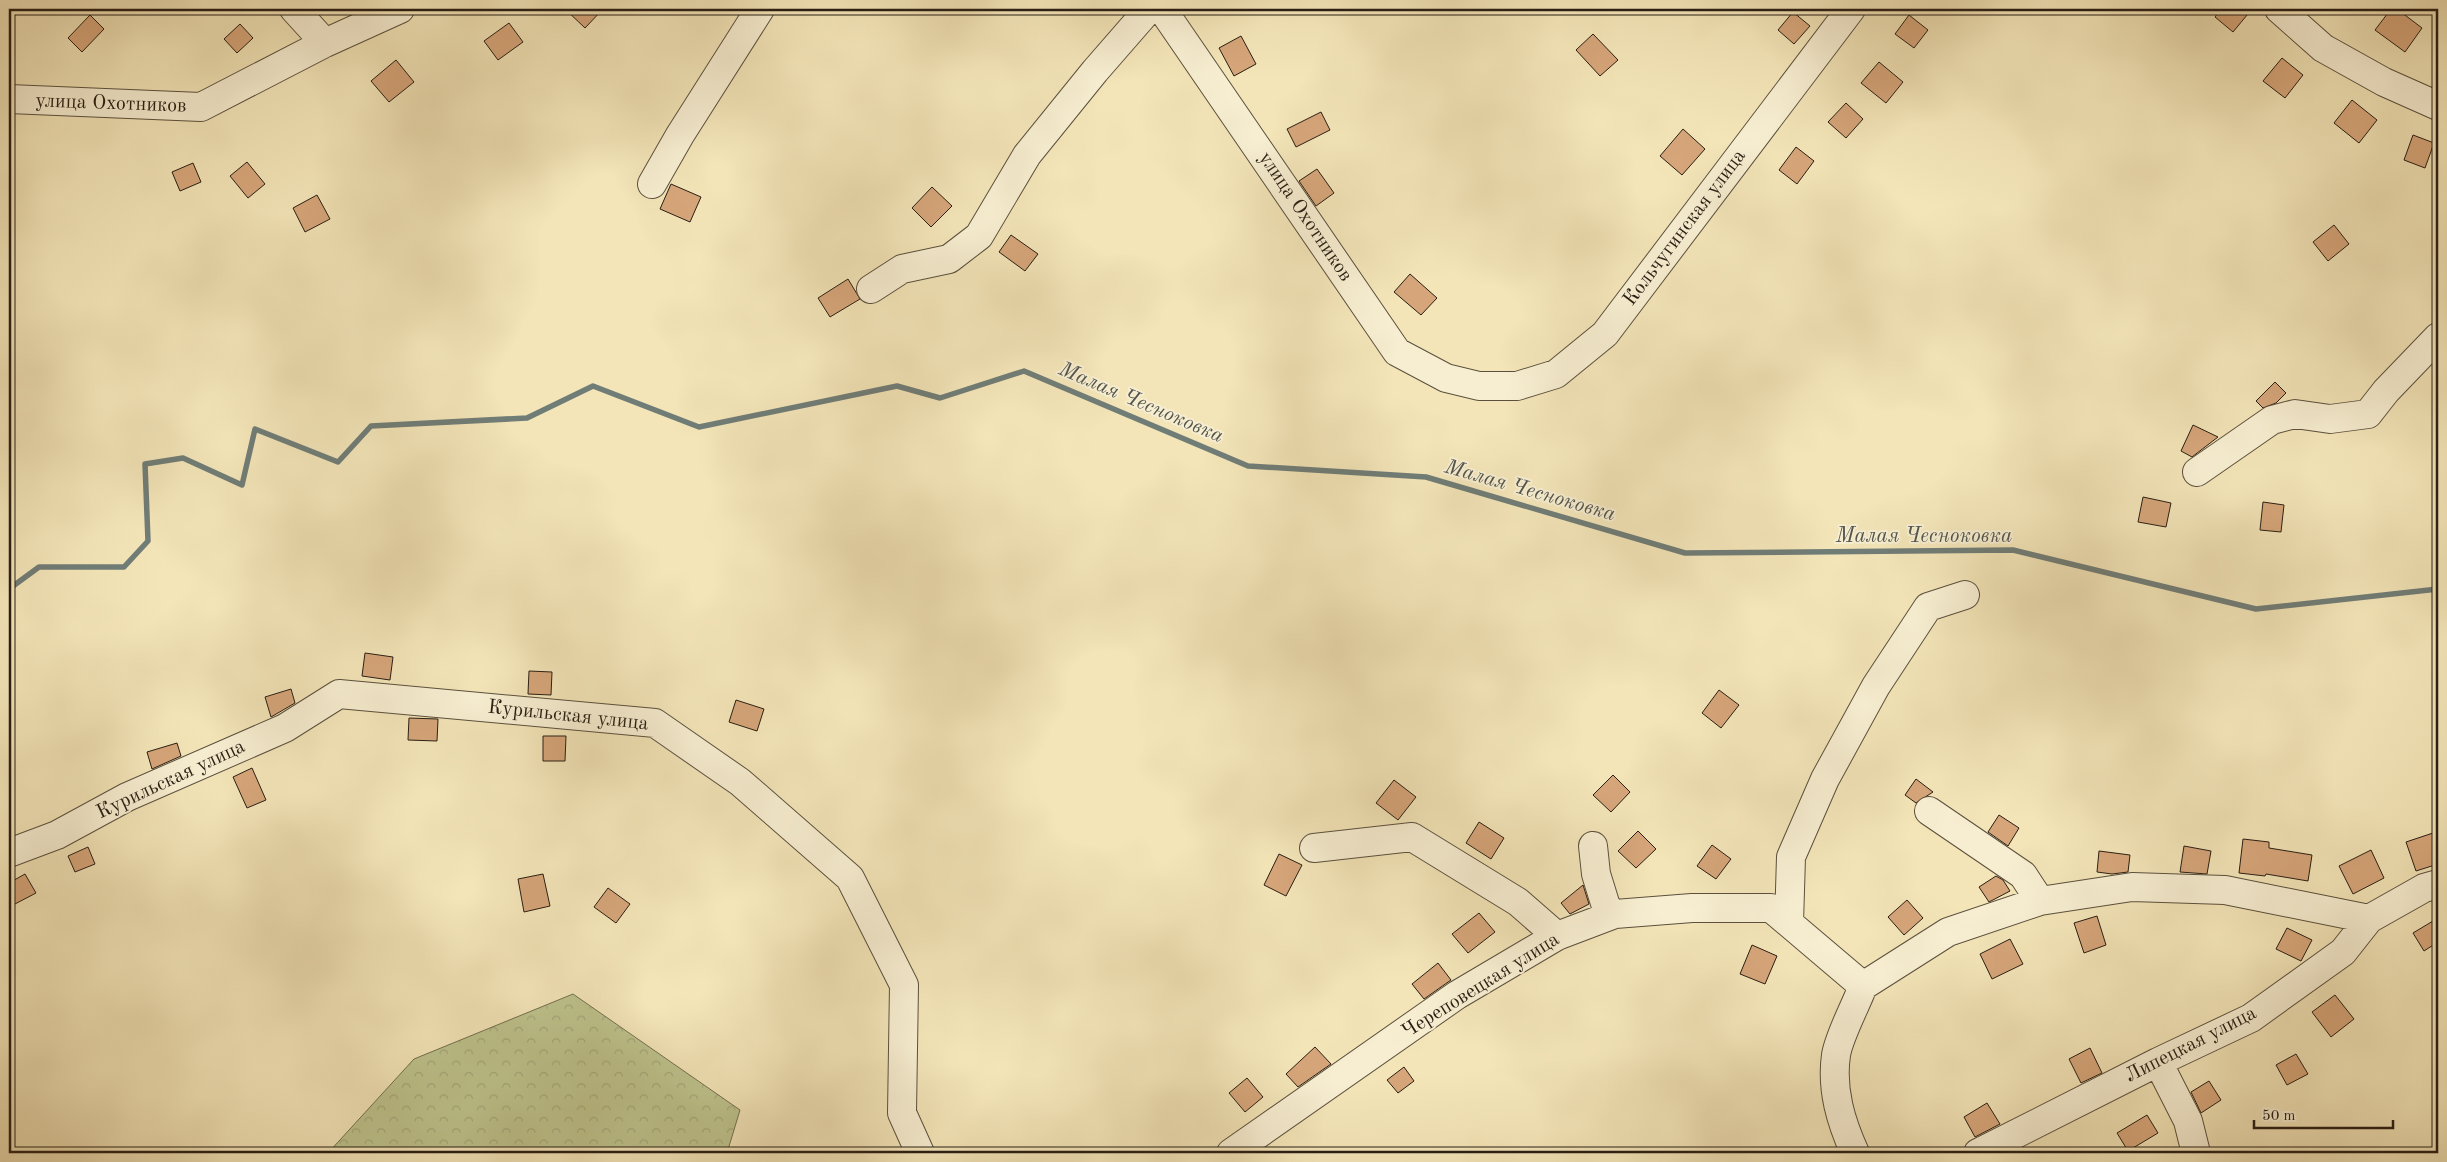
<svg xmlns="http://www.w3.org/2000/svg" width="2447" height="1162" viewBox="0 0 2447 1162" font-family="'Old Standard TT',serif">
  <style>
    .forest { fill: url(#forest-crowns); stroke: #737050 }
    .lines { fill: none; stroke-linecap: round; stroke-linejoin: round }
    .stream { stroke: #707d77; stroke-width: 5.5 }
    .building { fill: #d6a67a; stroke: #281e14 }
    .minor-casing { stroke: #5b503d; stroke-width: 30 }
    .minor { stroke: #f7eed1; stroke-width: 28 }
    .labels { text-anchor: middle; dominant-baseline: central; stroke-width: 4; stroke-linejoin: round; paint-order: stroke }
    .street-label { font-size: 20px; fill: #281e14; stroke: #f7eed1 }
    .water-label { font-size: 21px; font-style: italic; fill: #52554e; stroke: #f7eed1 }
  </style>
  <defs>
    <pattern id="forest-crowns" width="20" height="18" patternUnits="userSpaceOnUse" patternTransform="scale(1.25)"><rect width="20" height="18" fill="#bec38d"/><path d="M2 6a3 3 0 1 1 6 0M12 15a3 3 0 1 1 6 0" fill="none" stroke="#a3a779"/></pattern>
  </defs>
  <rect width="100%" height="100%" fill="#f3e5b8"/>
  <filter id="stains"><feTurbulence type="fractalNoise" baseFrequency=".004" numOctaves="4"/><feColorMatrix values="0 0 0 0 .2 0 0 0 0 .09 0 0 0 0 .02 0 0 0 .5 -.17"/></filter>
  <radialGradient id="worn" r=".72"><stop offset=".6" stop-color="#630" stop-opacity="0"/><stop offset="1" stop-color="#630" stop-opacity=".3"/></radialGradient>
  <path class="forest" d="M573 994 740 1110 727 1153H328L414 1059Z"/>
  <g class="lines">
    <path class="stream" d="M9 589 39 567H124L148 541 145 464 183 458 242 485 255 429 338 462 371 426 527 418 593 386 699 427 897 386 940 398 1024 371 1248 466 1426 477 1685 553 2013 550 2256 609 2438 589"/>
  </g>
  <path class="building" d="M565 9H603L585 28Z
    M2221 9H2252L2233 32 2215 17Z
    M2391 9H2397L2422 28 2405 52 2375 30Z
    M1793 12 1810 26 1794 44 1778 30Z
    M90 15 104 29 82 52 68 38Z
    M1909 15 1928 30 1914 48 1895 34Z
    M509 23 523 42 498 60 484 41Z
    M240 24 253 38 237 53 224 39Z
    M1593 34 1618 60 1600 76 1576 50Z
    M1241 36 1256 64 1234 76 1219 48Z
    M2282 58 2303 75 2285 98 2263 81Z
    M396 60 414 82 389 102 371 81Z
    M1879 62 1903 82 1886 103 1861 83Z
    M2352 100 2377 120 2359 143 2334 123Z
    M1846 103 1863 119 1846 138 1828 122Z
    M1321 112 1330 130 1296 147 1287 129Z
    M1683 129 1705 149 1682 175 1660 156Z
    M2413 135 2434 143 2425 168 2404 160Z
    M1796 147 1814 161 1797 184 1779 170Z
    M247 162 265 184 248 198 230 176Z
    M193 163 201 182 180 191 172 172Z
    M1317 169 1334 193 1316 206 1299 181Z
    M671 184 701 197 690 222 660 209Z
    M932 187 952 206 931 227 912 208Z
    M317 195 330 219 305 232 293 208Z
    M2334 225 2349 244 2328 261 2313 242Z
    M1011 235 1038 254 1025 271 999 252Z
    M1410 274 1437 298 1421 315 1394 292Z
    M848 279 860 299 830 317 818 298Z
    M2275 382 2286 393 2276 403 2263 408 2256 401Z
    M2193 425 2218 437 2192 457 2181 451Z
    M2143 497 2171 503 2166 527 2138 522Z
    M2263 502 2284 505 2281 532 2260 530Z
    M365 653 393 657 390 680 362 676Z
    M529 671 552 672 551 695 528 694Z
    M291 689 295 703 271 717 265 697Z
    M1719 690 1739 705 1721 728 1702 713Z
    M736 700 764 709 757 731 729 722Z
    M409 718 438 719 437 741 408 740Z
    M543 736H566L565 761H543Z
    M177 743 181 756 152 769 147 752Z
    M252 768 266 800 247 808 233 777Z
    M1613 775 1630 792 1611 812 1593 795Z
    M1916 779 1933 792 1916 803 1905 795Z
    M1394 780 1416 797 1398 820 1376 803Z
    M1999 815 2019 828 2008 846 1988 832Z
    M1479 822 1504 838 1491 859 1466 843Z
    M1638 831 1656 849 1636 868 1618 851Z
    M2433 833 2438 849V864L2416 871 2406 842Z
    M2243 839 2269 842V848L2312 855 2308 881 2266 874 2265 876 2239 873Z
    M1712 845 1731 859 1716 879 1697 866Z
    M2184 846 2211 851 2207 874 2180 872Z
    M88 847 95 864 75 872 68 856Z
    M2371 850 2384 878 2353 894 2339 866Z
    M2099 851 2130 855 2128 872 2112 874 2097 872Z
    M1279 854 1302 865 1286 896 1264 885Z
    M25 874 36 893 13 905 9 898V883Z
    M543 874 550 906 524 912 518 879Z
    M1996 876 2003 880 2010 891 1989 902 1979 887Z
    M1583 885 1589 904 1570 914 1561 903Z
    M608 888 630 904 616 923 594 907Z
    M1907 900 1923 918 1904 935 1888 917Z
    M1479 913 1495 932 1468 953 1452 934Z
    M2097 916 2106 945 2084 953 2074 923Z
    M2438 918V942L2424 951 2413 933Z
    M2287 928 2312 940 2301 961 2276 949Z
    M2010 939 2023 964 1992 979 1980 954Z
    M1752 945 1777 956 1765 984 1740 974Z
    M1438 963 1451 980 1424 999 1412 984Z
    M2335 995 2354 1019 2331 1037 2312 1012Z
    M1315 1047 1331 1064 1298 1087 1286 1074Z
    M2090 1048 2102 1073 2081 1083 2069 1059Z
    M2296 1054 2308 1074 2287 1085 2276 1065Z
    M1404 1067 1414 1081 1398 1093 1387 1080Z
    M1247 1078 1263 1097 1245 1112 1229 1093Z
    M2209 1081 2221 1100 2201 1113 2191 1092Z
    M1987 1103 2000 1124 1975 1137 1964 1117Z
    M2147 1115 2158 1133 2128 1151 2117 1133Z"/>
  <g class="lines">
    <defs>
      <path id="minor" d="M294 9 325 43
        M1162 9 1397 352 1446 378 1479 386H1517L1556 374 1605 334 1851 9
        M2279 9 2323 48 2384 82 2438 106
        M9 99 201 107 325 43 400 9
        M652 184 680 135 760 9
        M871 289 902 269 949 259 979 236 1027 155 1095 71 1149 9
        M2197 472 2272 420 2295 414 2330 419 2368 414 2386 391 2438 337
        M1929 811 2023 875 2040 901
        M1593 846 1596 874 1609 916
        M1314 848 1412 837 1518 902 1557 936
        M9 853 57 835 127 797 285 728 339 694 655 723 740 782 850 878 904 985 902 1113 920 1153
        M1789 923 1791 857 1825 779 1876 686 1928 607 1965 595
        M2158 1062 2188 1121 2196 1153
        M1231 1153 1457 995 1557 936 1615 914 1692 908H1771L1863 986 1948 932 2040 901 2132 887 2225 890 2369 919
        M1855 1153C1841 1122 1831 1090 1836 1055 1839 1036 1856 1005 1863 986
        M1978 1153 2158 1062 2251 1018 2343 952 2369 919 2424 888 2438 884"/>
    </defs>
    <use href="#minor" class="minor-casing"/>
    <use href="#minor" class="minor"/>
  </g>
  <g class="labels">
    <g class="street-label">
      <text transform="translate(111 104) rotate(2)">улица Охотников</text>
      <text transform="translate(1305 217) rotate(56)">улица Охотников</text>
      <text transform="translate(1685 228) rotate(-53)">Кольчугинская улица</text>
      <text transform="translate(568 716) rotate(6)">Курильская улица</text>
      <text transform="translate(171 780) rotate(-25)">Курильская улица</text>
      <text transform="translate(1481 986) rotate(-32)">Череповецкая улица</text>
      <text transform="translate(2191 1045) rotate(-27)">Липецкая улица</text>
    </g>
    <g class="water-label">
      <text transform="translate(1141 403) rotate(23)">Малая Чесноковка</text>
      <text transform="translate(1530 491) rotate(16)">Малая Чесноковка</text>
      <text x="1924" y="536">Малая Чесноковка</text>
    </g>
  </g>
  <rect width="2447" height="1162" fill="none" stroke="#f3e5b8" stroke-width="30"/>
  <rect x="10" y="10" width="2427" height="1142" fill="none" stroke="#281e14" stroke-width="2.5"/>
  <rect x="15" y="15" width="2417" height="1132" fill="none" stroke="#281e14"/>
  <path d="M2254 1120v8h139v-8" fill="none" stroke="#281e14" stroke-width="2.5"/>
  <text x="2262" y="1120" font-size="15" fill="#281e14" stroke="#f7eed1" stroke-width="4" paint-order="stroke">50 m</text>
  <rect width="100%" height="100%" filter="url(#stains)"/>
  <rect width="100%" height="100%" fill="url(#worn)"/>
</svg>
